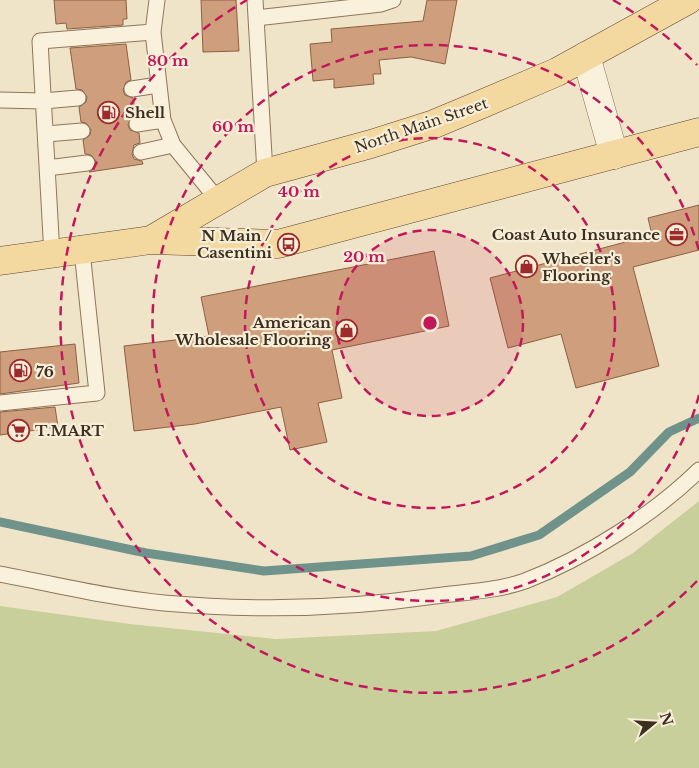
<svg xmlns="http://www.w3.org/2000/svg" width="699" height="768" viewBox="0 0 699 768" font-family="'Libre Baskerville',serif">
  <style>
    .green { fill: #c9cf9b }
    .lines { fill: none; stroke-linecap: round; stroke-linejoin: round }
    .stream { stroke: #6f938a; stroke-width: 9 }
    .building { fill: #cf9f7d; stroke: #8d5f41 }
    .service-casing { stroke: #8d765c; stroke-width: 17 }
    .minor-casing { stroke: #8d765c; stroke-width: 29 }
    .primary-casing { stroke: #5b4430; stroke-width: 29 }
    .service { stroke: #faf1dc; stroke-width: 15 }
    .minor { stroke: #faf1dc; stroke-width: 28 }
    .primary { stroke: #f3d9a0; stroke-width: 28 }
    .ring { fill: none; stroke: #c2185b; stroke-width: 2.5; stroke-dasharray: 9 6 }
    .labels { text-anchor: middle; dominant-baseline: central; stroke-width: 4.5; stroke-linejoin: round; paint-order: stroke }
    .poi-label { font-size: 15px; font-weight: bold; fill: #3d2e20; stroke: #f7eed8; text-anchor: start }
    .street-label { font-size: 15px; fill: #3d2e20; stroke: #f7eed8 }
    .centre { fill: #c2185b; stroke: #f7eed8; stroke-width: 2.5 }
    .ring-label { font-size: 15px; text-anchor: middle; font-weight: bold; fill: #c2185b; stroke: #f7eed8; stroke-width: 4.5; stroke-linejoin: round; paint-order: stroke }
  </style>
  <rect width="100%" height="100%" fill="#f0e4c8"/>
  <path class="green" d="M699 501V768H0V606L130 624 276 639 436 631 557 597 633 553Z"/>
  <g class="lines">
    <path class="stream" d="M0 522 146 553 264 571 471 556 539 535 630 472 669 432 699 418"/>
  </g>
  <path class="building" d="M54 0H126L127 19H123V25L67 29 66 23 56 24Z
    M201 0H236L239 51 203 52Z
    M427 0H457L445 64 411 57 379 60 381 74H373L374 84 334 88V79L313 81 310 44 332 42 331 29 423 21Z
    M126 44 131 80 126 82 123 90 125 95 133 98 136 115 131 117 128 125 130 130 139 133 140 143 134 145 132 154 134 159 142 161 143 164 89 172 95 167 96 161 91 155 85 154 83 140 90 135 91 130 86 123 81 122 79 107 86 102 87 97 82 90 76 89 70 48Z
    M699 205V250L633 267 659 366 576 388 561 334 508 348 490 278 652 235 648 218Z
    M434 251 449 326 332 350 342 398 318 403 327 442 290 450 281 407 195 424 134 431 124 346 209 336 201 297Z
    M75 344 79 383 0 394V352Z
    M55 407 58 427 0 435V412Z"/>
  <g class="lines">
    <defs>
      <path id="service" d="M255 0 265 173
        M256 18 381 4 393 0
        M153 32 157 0
        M132 89 158 85
        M0 100 43 101 78 98
        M137 124 163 120
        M46 134 82 131
        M141 152 173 145
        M47 168 87 163
        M52 255 40 41 153 32 163 120 173 145 218 200
        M0 403 97 393 82 251
        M0 574C54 584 110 598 164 603 254 611 346 609 435 596 464 592 497 591 525 581 585 558 653 515 699 470"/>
      <path id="minor" d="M586 56 614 155"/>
      <path id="primary" d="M151 240 265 173 371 144 434 124 482 104 557 72 688 0
        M0 261 151 240 278 244 699 132"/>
    </defs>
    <use href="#service" class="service-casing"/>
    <use href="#minor" class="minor-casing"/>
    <use href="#primary" class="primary-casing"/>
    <use href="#service" class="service"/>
    <use href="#minor" class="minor"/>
    <use href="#primary" class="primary"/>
  </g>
  <circle cx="430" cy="323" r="93" fill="#c2185b" fill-opacity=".12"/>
  <g class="ring">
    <circle cx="430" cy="323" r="93"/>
    <circle cx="430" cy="323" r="185"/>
    <path d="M699 395A278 278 0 1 1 699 251"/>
    <path d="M697 581A371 371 0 1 1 247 0M613 0A371 371 0 0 1 697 65"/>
  </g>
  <defs>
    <symbol id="fuel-ring" viewBox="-11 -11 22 22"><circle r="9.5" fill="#f7eed8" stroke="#9e2a2b" stroke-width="1.5"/><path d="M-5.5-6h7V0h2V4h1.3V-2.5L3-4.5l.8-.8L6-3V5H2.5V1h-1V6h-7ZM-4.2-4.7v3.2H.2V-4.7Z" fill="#9e2a2b"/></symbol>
    <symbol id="office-ring" viewBox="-11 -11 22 22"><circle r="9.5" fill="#f7eed8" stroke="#9e2a2b" stroke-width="1.5"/><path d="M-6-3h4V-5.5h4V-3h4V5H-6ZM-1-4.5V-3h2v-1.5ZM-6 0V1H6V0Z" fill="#9e2a2b"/></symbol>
    <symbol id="bus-ring" viewBox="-11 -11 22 22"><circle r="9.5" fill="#f7eed8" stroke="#9e2a2b" stroke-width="1.5"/><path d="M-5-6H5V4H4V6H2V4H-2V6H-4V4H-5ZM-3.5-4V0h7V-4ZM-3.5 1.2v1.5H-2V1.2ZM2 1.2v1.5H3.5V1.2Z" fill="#9e2a2b"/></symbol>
    <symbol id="shop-ring" viewBox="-11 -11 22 22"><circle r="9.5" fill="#f7eed8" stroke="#9e2a2b" stroke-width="1.5"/><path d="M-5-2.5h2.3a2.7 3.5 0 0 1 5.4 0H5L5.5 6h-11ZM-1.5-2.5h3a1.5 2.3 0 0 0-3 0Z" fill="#9e2a2b"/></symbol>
    <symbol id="supermarket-ring" viewBox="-11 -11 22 22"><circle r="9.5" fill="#f7eed8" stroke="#9e2a2b" stroke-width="1.5"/><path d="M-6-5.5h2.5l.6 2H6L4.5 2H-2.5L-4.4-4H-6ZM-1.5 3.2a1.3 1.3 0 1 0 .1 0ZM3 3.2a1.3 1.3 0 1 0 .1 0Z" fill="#9e2a2b"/></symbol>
  </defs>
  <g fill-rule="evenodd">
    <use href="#fuel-ring" x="96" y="100" width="25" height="25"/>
    <use href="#office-ring" x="664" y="222" width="25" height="25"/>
    <use href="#bus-ring" x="276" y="232" width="25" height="25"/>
    <use href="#shop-ring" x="514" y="254" width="25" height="25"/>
    <use href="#shop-ring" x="334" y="318" width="25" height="25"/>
    <use href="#fuel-ring" x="8" y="358" width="25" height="25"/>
    <use href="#supermarket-ring" x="6" y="418" width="25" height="25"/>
  </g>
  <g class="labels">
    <g class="poi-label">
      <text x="125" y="112">Shell</text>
      <text x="660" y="234" text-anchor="end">Coast Auto Insurance</text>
      <text x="272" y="235" text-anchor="end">N Main /<tspan x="272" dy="17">Casentini</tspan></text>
      <text x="542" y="258">Wheeler's<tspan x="542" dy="17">Flooring</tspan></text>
      <text x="331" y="322" text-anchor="end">American<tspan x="331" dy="17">Wholesale Flooring</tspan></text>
      <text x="36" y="371">76</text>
      <text x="35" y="430">T.MART</text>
    </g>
    <g class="street-label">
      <text transform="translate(421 125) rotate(-19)">North Main Street</text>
    </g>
  </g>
  <circle cx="430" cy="323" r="8" class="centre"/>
  <g class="ring-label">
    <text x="168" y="66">80 m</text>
    <text x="233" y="132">60 m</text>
    <text x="299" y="197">40 m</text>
    <text x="364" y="262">20 m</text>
  </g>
  <g transform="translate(654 723) rotate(72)" stroke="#f7eed8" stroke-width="4" paint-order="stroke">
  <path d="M0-4L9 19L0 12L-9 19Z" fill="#3d2e20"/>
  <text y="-8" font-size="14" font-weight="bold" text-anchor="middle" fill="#3d2e20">N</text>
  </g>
</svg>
